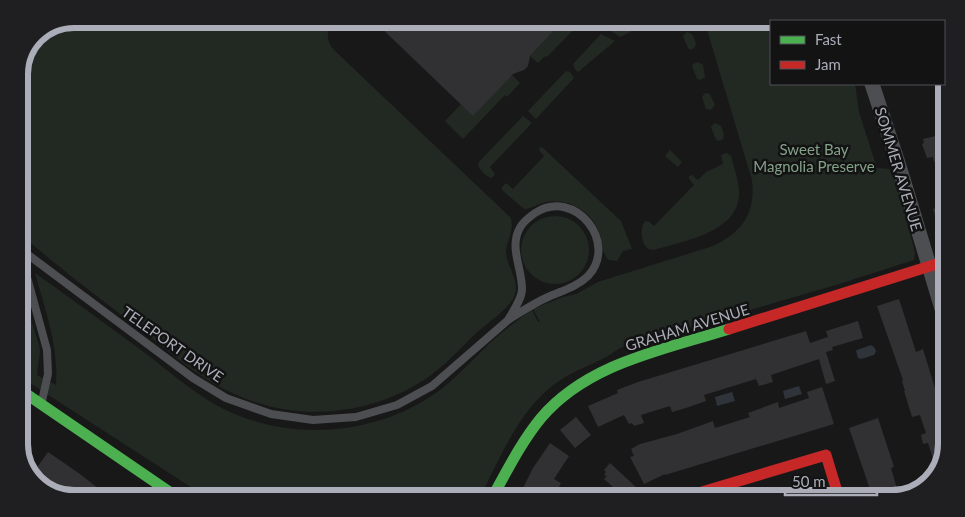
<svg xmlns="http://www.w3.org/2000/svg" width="965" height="517" viewBox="0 0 965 517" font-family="Lato,sans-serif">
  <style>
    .green { fill: #222923 }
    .water { fill: #2f343b }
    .building { fill: #313133 }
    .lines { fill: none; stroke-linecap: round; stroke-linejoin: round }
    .lane { stroke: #4d4e51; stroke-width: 8 }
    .street { stroke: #4d4e51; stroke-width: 15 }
    .fast { stroke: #4caf50; stroke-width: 11 }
    .jam { stroke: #c62828; stroke-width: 11 }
    .labels { text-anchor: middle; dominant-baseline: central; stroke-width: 5; stroke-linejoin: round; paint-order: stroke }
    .park-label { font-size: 15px; fill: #84a188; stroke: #131314 }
    .street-label { font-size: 15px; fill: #abaeb8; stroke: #131314 }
    .rim { fill: none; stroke: #abaeb8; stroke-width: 6 }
  </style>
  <rect width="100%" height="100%" fill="#181819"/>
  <path class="green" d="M74 19 335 21C326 30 325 39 334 50L510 217C516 227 506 241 506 252 507 269 522 281 513 299 503 314 485 324 472 337 458 351 444 366 427 378 367 418 291 423 226 390 195 375 168 350 140 329 99 298 58 267 19 233V70L35 35Z
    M562 22H581L548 56 544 57 538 63 530 56Z
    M613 22 648 23 620 37 607 28Z
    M705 23 771 24V84H855L859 112 877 168 889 169 897 183 915 253 914 260 839 284 620 348C602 362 581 367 562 379 521 405 502 454 481 495L200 493 19 376V281L39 345 40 351 37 375 56 385C59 347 45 309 35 273 72 299 108 326 145 353 169 371 192 392 218 406 281 440 361 437 422 402 450 386 467 365 490 343 503 331 517 320 532 310L538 322H540L533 309 563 297 576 294 598 282 713 246C742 233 756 213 752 180Z
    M687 32 692 34 696 43 695 47 691 50 688 48 683 36Z
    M601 34 615 41 578 72 575 69 573 64Z
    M698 62 703 65 705 77 700 80 697 79 692 66 693 64Z
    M566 71 570 72 574 78 536 119 528 111Z
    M512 75 520 83 507 97 505 95 463 139 445 121 461 104Z
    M705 93 710 94 715 105 711 110 706 109 702 97Z
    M523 116 532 123 490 167 495 174 492 178C486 177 480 170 478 165L479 162Z
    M715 123 721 126 724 134 723 139 719 141 716 140 711 127Z
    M540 147 543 148 621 221 632 249 623 251 617 261 609 260C601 253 603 242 599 232 591 210 568 198 546 202 538 204 531 209 524 209L502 190V187L506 183 513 189 544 156 539 150Z
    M670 150 682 162 678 167 665 156Z
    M727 153 731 156C734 167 738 179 739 190 742 232 684 241 654 250L648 249C641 242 640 231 644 222L648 221 654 226 694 185 689 179V176L692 175 698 180 706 172 723 164 721 155Z
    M521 250a34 34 0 1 1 68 0a34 34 0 1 1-68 0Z"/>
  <path class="water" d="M871 345 874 347 876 351 874 355 861 359 858 358 856 351 857 350Z
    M799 386 802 394 785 399 783 391Z
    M732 392 735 401 717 406 715 397Z"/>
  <path class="building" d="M374 21 480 22H562L530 56 528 66 524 70 513 74 473 116Z
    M936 136 944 159 934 162 933 157 927 158 922 144 924 143 923 139Z
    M944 205V236H942L933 209Z
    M899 299 916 352 923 349 941 408 940 468 937 471 928 443 923 444 921 435 926 433 920 415 912 417 904 391H905L902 381 903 380 877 306Z
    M858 321 863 338 832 347 833 350 826 352 835 381 826 384 819 359 771 375 773 382 759 386 756 379 704 395 706 401 686 408 672 412 670 406 641 415 644 423 634 426 632 423 629 424 624 415 598 427 588 406 618 393 617 390 638 382 806 331 810 343 828 337 826 331Z
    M822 387 834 424 665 475V474L644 484 630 457 634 456 631 449 640 444 677 434 713 421 715 428 750 417 748 413 778 402 779 408 809 398 807 392Z
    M576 417 591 435 575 448 560 430Z
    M878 418 894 467 891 468 899 496 892 498H873L849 428Z
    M550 443 569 456 554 479 561 483 554 496H519L533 468Z
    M48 452 80 474 104 493 49 492 31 476Z
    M610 463 637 488 629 496H623L604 479 607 476 604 475 606 472 604 470Z"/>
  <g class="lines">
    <path class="lane" d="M19 248 193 378 226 398 271 414 313 420 356 417 397 405 432 386 507 321 508 320C521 312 534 303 548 297 561 291 577 287 588 276 619 243 575 187 535 213 530 217 525 220 521 226 508 246 522 267 522 289 522 299 513 311 508 320
      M19 248 47 350 48 374 42 401"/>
    <path class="street" d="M872 84 899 166 943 312"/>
    <path class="fast" d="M19 389 171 493
      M493 496C508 469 522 441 541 418 588 363 663 350 729 329"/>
    <path class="jam" d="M729 329 943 262
      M685 497 826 455 839 498"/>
  </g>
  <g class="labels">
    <g class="park-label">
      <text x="814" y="149">Sweet Bay<tspan x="814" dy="17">Magnolia Preserve</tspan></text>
    </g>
    <g class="street-label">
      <text transform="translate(899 169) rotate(73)">SOMMER AVENUE</text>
      <text transform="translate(687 327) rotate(-17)">GRAHAM AVENUE</text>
      <text transform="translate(173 344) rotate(35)">TELEPORT DRIVE</text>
    </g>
  </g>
  <path d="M0 0H965V517H0ZM74 28H892A46 46 0 0 1 938 74V444A46 46 0 0 1 892 490H74A46 46 0 0 1 28 444V74A46 46 0 0 1 74 28Z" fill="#1f1f21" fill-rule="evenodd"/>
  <path class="rim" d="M74 28H892A46 46 0 0 1 938 74V444A46 46 0 0 1 892 490H74A46 46 0 0 1 28 444V74A46 46 0 0 1 74 28Z"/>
  <rect x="770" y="20" width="175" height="65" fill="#131314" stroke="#505156"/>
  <rect x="780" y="36" width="25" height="8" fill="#4caf50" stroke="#505156"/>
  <text x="815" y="45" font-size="15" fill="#abaeb8">Fast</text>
  <rect x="780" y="61" width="25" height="8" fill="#c62828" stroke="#505156"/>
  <text x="815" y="70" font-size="15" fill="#abaeb8">Jam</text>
  <path d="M785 487v8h92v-8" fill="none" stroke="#abaeb8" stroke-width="2.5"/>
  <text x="792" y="487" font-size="15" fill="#abaeb8" stroke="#131314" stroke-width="4" paint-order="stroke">50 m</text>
</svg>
